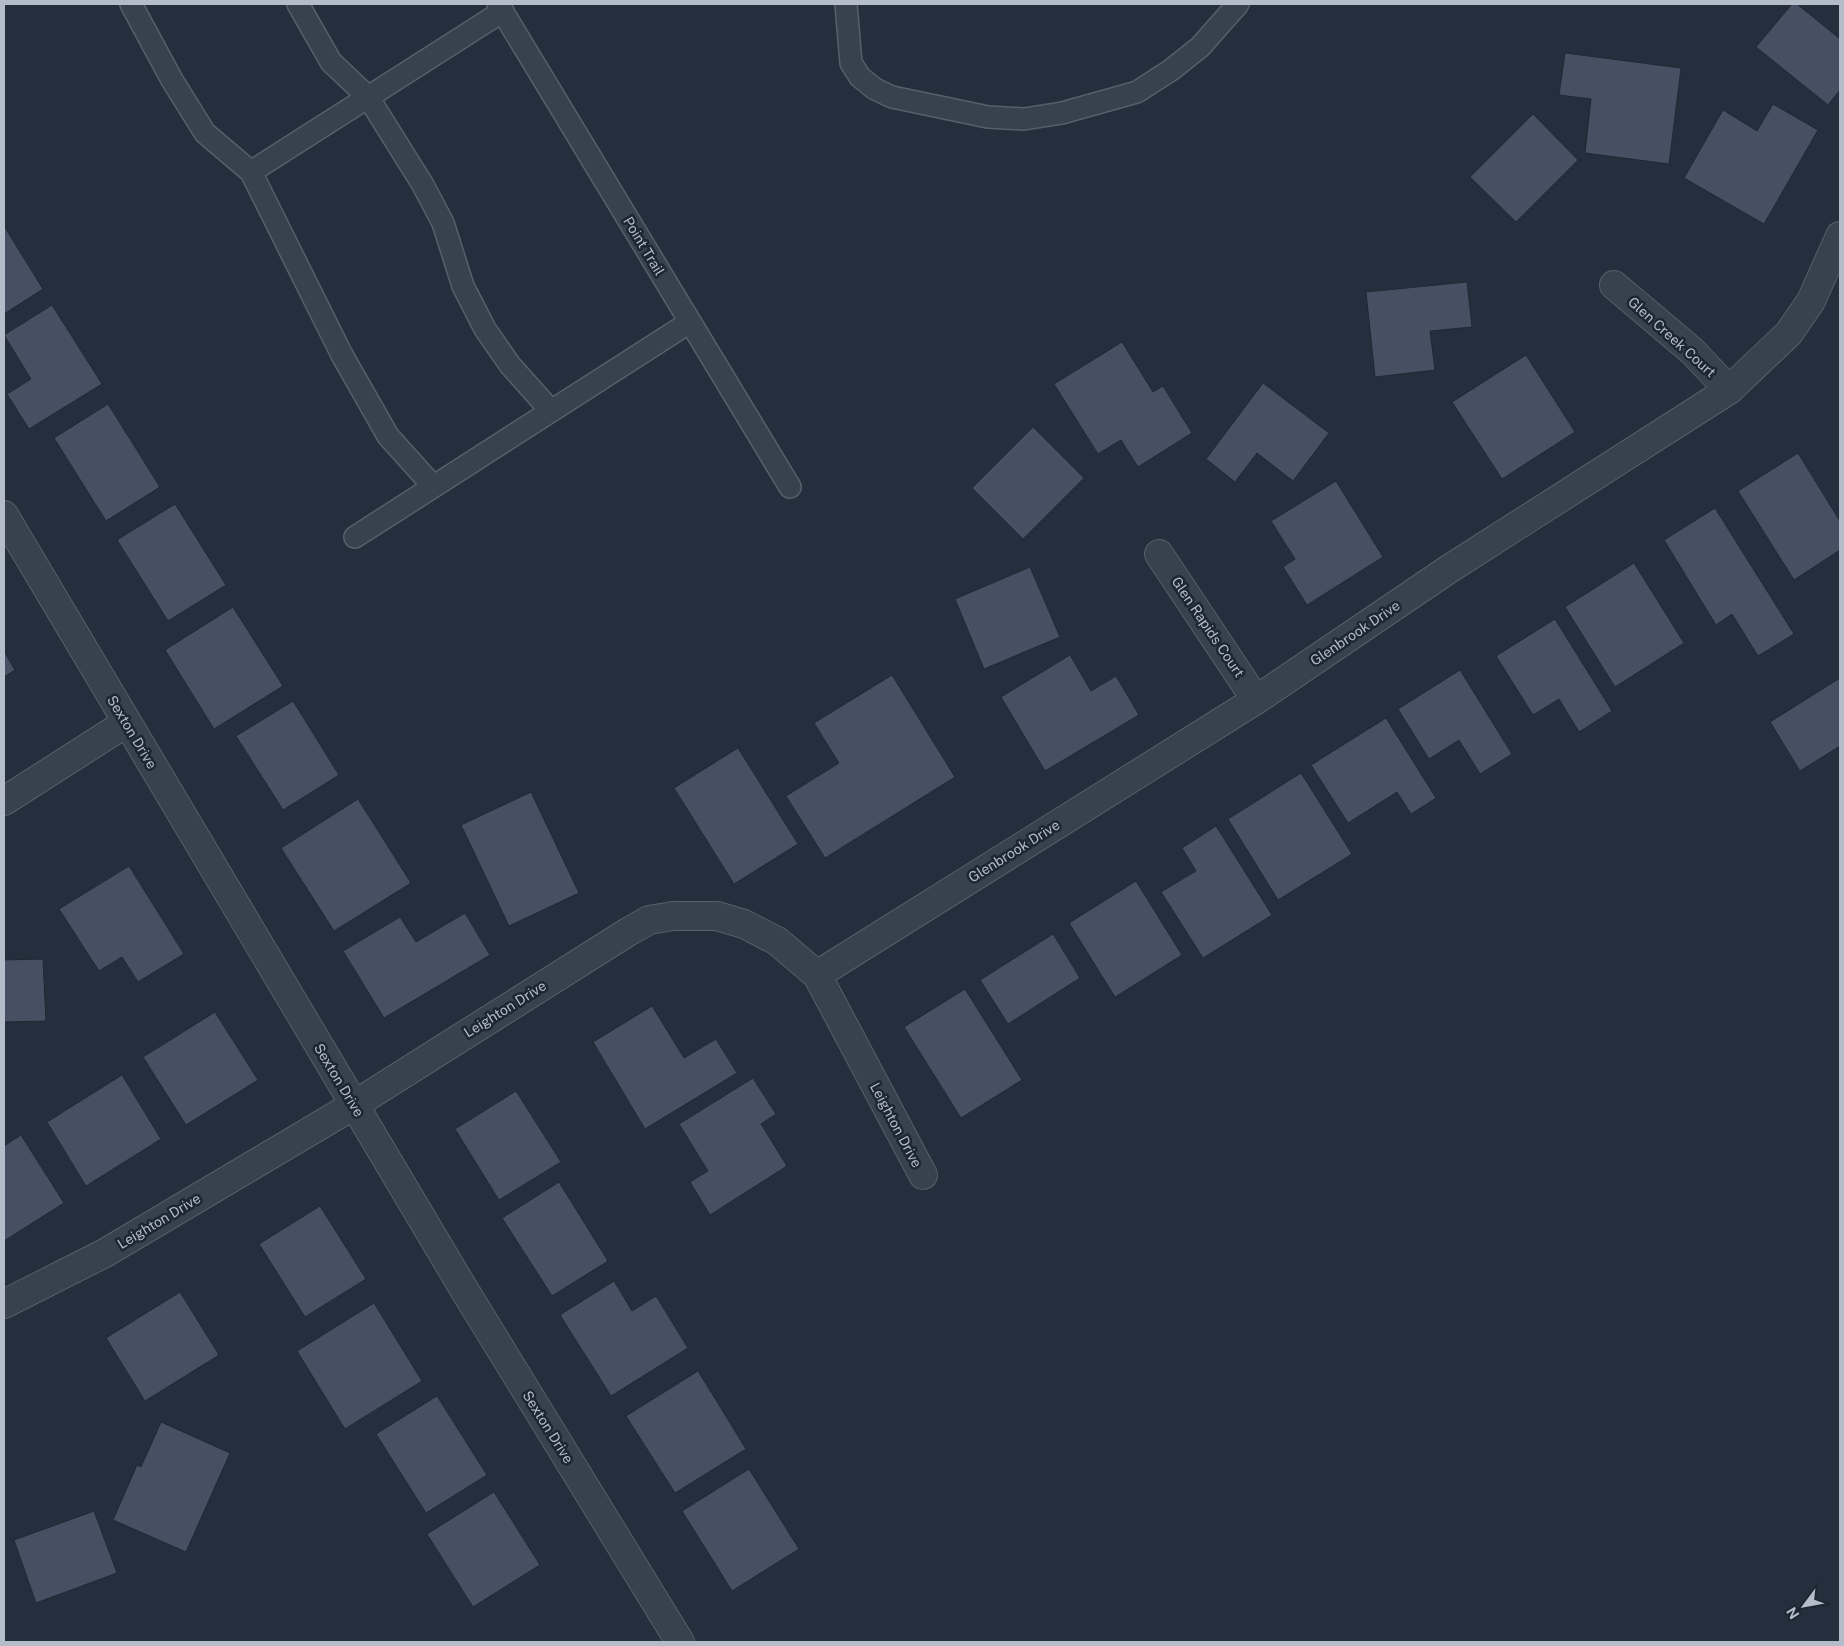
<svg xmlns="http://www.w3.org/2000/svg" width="1844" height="1646" viewBox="0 0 1844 1646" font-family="'Public Sans',sans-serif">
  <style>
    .building { fill: #455162; stroke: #1f2835 }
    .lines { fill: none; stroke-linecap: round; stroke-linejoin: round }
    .service-casing { stroke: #565f6c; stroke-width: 24 }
    .minor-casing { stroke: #565f6c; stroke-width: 30 }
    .service { stroke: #38414e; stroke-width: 21 }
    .minor { stroke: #38414e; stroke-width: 28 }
    .labels { text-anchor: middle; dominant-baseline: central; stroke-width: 5; stroke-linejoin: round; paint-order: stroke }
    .street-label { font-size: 14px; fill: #b4bcc9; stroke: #1d2633 }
  </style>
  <rect width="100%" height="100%" fill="#242f3e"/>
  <path class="building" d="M1792 4H1797L1840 39V90L1828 105 1756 47Z
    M1565 53 1681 68 1669 164 1585 153 1591 99 1559 95Z
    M1773 104 1818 130 1764 224 1684 178 1723 110 1757 131Z
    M1533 114 1578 160 1516 222 1470 177Z
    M4 226 43 289 4 314Z
    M1467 282 1472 327 1430 331 1435 370 1375 377 1366 292Z
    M52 305 102 384 29 429 7 394 31 379 4 335Z
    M1122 342 1153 392 1163 386 1192 433 1138 467 1121 440 1098 454 1054 384Z
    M1526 355 1575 432 1502 479 1452 402Z
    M1263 383 1329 433 1293 481 1257 453 1235 482 1206 459Z
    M108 404 160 487 106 521 54 438Z
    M1033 427 1084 478 1023 539 972 488Z
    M1798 453 1840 521V550L1794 580 1738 491Z
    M1336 481 1383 557 1307 605 1283 567 1295 559 1271 521Z
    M175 504 226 585 168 621 117 540Z
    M1715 508 1794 634 1758 656 1732 614 1716 625 1664 540Z
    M1634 563 1684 643 1615 687 1565 607Z
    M1030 567 1060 637 984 669 955 599Z
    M233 607 283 686 214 729 165 650Z
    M1555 619 1612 711 1579 732 1559 699 1533 715 1496 656Z
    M4 651 15 670 4 677Z
    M1070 655 1091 691 1116 676 1139 715 1045 771 1001 697Z
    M1460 670 1512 754 1480 774 1459 740 1429 759 1398 709Z
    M892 675 955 777 825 858 786 796 839 763 814 723Z
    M1840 678V746L1800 771 1770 722Z
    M293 701 339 775 283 810 236 736Z
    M1386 718 1436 798 1411 814 1397 792 1348 823 1311 765Z
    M738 748 798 844 734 884 674 788Z
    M1301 773 1352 854 1278 900 1228 819Z
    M531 792 579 893 509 926 461 825Z
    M358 799 411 883 334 931 281 848Z
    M1216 826 1272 915 1203 958 1161 892 1196 871 1182 848Z
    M129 866 184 954 138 982 122 957 99 971 59 909Z
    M1136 881 1182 955 1115 997 1069 923Z
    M465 913 490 955 384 1018 343 951 400 917 416 942Z
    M1053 934 1080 978 1008 1024 980 980Z
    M43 959 46 1021 4 1022V960Z
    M965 989 1022 1080 961 1118 904 1027Z
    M652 1006 684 1058 716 1039 737 1073 645 1129 593 1042Z
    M215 1012 258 1080 186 1125 143 1057Z
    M122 1075 161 1139 86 1186 47 1122Z
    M753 1078 776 1114 761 1124 787 1166 710 1215 690 1182 708 1171 679 1124Z
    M516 1091 561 1162 499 1200 455 1129Z
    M21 1135 64 1203 4 1241V1146Z
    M559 1182 608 1261 552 1296 502 1218Z
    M320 1206 366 1279 305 1317 259 1244Z
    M614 1281 632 1311 656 1296 688 1348 611 1396 560 1315Z
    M180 1292 219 1355 145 1401 106 1338Z
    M374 1303 422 1381 345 1429 297 1351Z
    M698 1371 746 1449 675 1493 626 1416Z
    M437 1396 487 1475 426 1513 376 1434Z
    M161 1422 230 1453 186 1552 113 1520 137 1465 141 1467Z
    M749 1469 799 1549 732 1591 682 1511Z
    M494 1492 540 1565 473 1607 427 1534Z
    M94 1511 117 1573 36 1603 14 1540Z"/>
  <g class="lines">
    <defs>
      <path id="service" d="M131 4 172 80 205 133 251 172
        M298 4 331 62 368 97 423 185 443 223 463 286 485 329 510 365 551 411
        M498 4 790 487
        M846 4 851 63 860 77 875 89 892 97 988 117 1024 119 1062 113 1137 92 1171 70 1200 47 1238 4
        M433 486 388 436 342 355 251 172 503 11
        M355 537 690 322"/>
      <path id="minor" d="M1614 285 1692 351 1729 390
        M4 515 462 1286 680 1642
        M1159 554 1256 700
        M4 801 126 723
        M817 975 1256 700 1449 569 1729 390 1789 333 1811 301 1840 236
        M4 1304 105 1253 354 1105 628 932 649 920 673 916H717L744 924 777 941 817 975 923 1175"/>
    </defs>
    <use href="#service" class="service-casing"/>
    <use href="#minor" class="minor-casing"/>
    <use href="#service" class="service"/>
    <use href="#minor" class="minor"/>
  </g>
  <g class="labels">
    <g class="street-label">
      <text transform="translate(644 246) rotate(59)">Point Trail</text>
      <text transform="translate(1672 337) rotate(42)">Glen Creek Court</text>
      <text transform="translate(1208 627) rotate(56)">Glen Rapids Court</text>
      <text transform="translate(1355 633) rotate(-34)">Glenbrook Drive</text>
      <text transform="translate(132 732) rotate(59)">Sexton Drive</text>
      <text transform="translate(1014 851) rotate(-32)">Glenbrook Drive</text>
      <text transform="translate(505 1009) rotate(-32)">Leighton Drive</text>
      <text transform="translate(339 1080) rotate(59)">Sexton Drive</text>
      <text transform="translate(896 1125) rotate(62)">Leighton Drive</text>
      <text transform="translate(159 1221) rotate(-31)">Leighton Drive</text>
      <text transform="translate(548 1427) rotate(58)">Sexton Drive</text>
    </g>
  </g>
  <rect width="1844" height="1646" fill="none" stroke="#b4bcc9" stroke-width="10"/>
  <g transform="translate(1804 1606) rotate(238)" stroke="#1d2633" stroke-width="4" paint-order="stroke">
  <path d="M0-4L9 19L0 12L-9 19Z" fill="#b4bcc9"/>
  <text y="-8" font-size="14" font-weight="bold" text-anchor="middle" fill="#b4bcc9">N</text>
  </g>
</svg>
